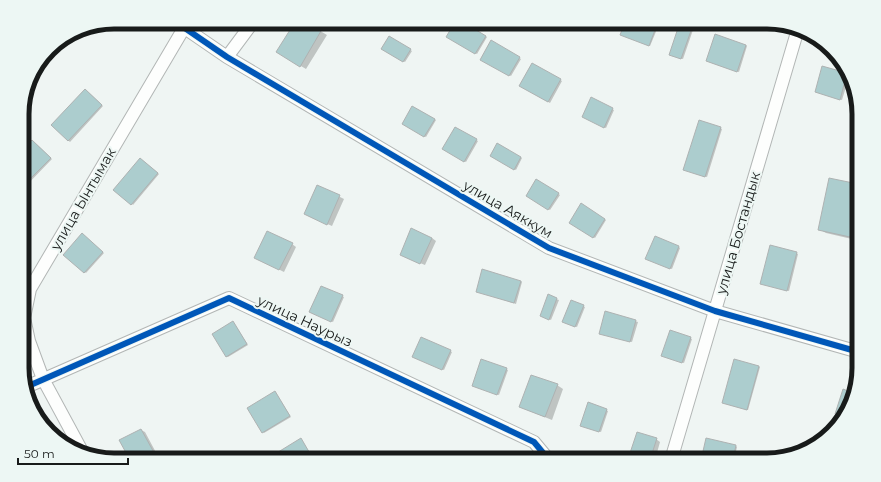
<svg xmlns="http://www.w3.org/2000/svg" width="881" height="482" viewBox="0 0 881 482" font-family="Montserrat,sans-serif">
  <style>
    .shadow { fill: #0003 }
    .building { fill: #accdce; stroke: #aeb2b2 }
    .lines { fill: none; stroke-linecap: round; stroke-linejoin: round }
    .minor-casing { stroke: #b2b6b5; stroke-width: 14 }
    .minor { stroke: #fdfefd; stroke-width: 12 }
    .cycleway-casing { stroke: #edf7f4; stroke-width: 8 }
    .cycleway { stroke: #0057b8; stroke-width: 6 }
    .labels { text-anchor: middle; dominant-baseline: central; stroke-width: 4; stroke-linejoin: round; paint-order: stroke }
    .street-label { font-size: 14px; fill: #181b1a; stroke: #edf7f4 }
    .rim { fill: none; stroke: #181b1a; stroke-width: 5 }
  </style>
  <rect width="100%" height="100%" fill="#eff5f3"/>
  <path class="shadow" d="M296 22H305L327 35 306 69 277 52Z
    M456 22H461L487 37 477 54 447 37Z
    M626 22H660L650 46 623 35Z
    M692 26 694 27 683 59 672 56Z
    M389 37 412 51 405 62 382 49Z
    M491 41 521 59 511 76 481 59Z
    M746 45 747 46 739 72 709 62Z
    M533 64 562 81 550 103 520 86Z
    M823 67 848 74 849 77 842 100 816 92Z
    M87 91 103 106 70 142 52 125Z
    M591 99 614 110 606 128 583 117Z
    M413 107 436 120 426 137 403 124Z
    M455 128 478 141 466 162 443 149Z
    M720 128 722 129 707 177 686 170Z
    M34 142 52 159 22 190V152Z
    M497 144 522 158 516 170 491 156Z
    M142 160 159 174 133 205 132 204Z
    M830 179 858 185 859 228 856 240 826 233 819 229Z
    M537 180 560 195 550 210 527 196Z
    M318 186 344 199 332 226 309 216Z
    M582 205 606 220 595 238 570 222Z
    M84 236 104 253 86 273 64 255Z
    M432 238 436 241 425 265 405 257Z
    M292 244 296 247 284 272 260 260Z
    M679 247 680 248 672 269 648 259Z
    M796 253 798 254 789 291 763 284Z
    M521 281 522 282 516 304 479 292Z
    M322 287 344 297 333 322 311 312Z
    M548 296 559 300 551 320 543 316Z
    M583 306 585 307 577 327 565 323Z
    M606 312 638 322 632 342 602 334Z
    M233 322 248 345 228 357 226 356Z
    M690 338 692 339 684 363 664 356Z
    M450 351 452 352 444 370 415 358Z
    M758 366 760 367 748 410 723 403Z
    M506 369 508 370 499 395 475 386Z
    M557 385 563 389 552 420 520 407Z
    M275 392 291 417 264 433 263 432Z
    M606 410 608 411 601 432 583 426Z
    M141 430 145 432 160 460H131Z
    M301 439 313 458 310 460H281Z
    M656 439 660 442 655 460H640L631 456Z
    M736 446 737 447 734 460H702Z"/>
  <path class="building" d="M295 22H307L321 31 300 67 276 52Z
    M455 22H463L486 36 475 54 446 37Z
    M625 22H658L649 46 620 35Z
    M680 22 693 25 681 59 669 55Z
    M715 34 746 45 737 72 706 61Z
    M389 36 411 49 403 62 381 49Z
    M491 40 520 57 509 76 480 60Z
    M532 63 561 79 548 102 519 86Z
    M822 66 847 73 840 100 815 92Z
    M85 89 102 105 68 141 51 125Z
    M591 97 613 108 604 128 582 117Z
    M412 106 435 119 424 137 402 124Z
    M699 120 721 127 705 177 683 170Z
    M455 127 477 139 464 162 442 149Z
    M32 140 51 158 22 187V150Z
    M497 143 521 157 514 170 490 156Z
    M140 158 158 173 131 205 113 190Z
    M829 178 858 184 859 195 850 237 818 230Z
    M536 179 559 193 548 210 526 196Z
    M317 185 340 195 327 225 304 214Z
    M581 203 605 219 593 238 569 223Z
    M411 228 432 238 420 264 400 255Z
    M267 231 293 243 279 270 254 258Z
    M82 233 103 252 84 273 63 255Z
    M655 236 679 246 670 269 645 259Z
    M770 245 797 252 787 291 760 284Z
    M482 269 521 281 514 303 476 292Z
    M321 286 343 295 331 322 309 312Z
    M548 294 557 298 549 320 540 316Z
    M571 300 584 305 575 327 562 322Z
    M605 311 636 320 630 342 599 334Z
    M233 321 247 344 226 357 212 334Z
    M670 330 691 337 682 363 661 356Z
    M421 337 451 350 442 370 412 357Z
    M481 359 507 368 497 395 472 386Z
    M734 359 759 366 747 410 722 403Z
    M531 375 558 384 545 417 519 407Z
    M843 389 853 393 849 409 842 417 835 414Z
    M275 391 290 416 262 433 247 408Z
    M588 402 607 409 599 432 580 426Z
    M141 429 157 458 154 460H130L119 440Z
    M637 432 657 438 650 460H641L629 456Z
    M301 438 312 457 307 460H279L275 454Z
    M706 438 736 445 733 460H701Z
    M490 458H520V460H490Z"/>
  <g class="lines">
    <defs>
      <path id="minor" d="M176 22 227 57 549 248 715 311 859 352
        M227 57 253 22
        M26 387 229 298 534 442 549 460
        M83 453 43 379 29 341 24 318 30 289 184 28
        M671 460 798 29"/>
    </defs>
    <use href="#minor" class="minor-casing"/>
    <use href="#minor" class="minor"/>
    <defs>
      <path id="cycleway" d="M176 22 227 57 549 248 715 311 859 352
        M26 387 229 298 534 442 549 460"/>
    </defs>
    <use href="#cycleway" class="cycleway-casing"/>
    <use href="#cycleway" class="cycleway"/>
  </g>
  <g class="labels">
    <g class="street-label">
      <text transform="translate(83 199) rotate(-60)">улица Ынтымак</text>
      <text transform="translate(508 209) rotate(30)">улица Аяккум</text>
      <text transform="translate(738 233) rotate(-74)">улица Бостандык</text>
      <text transform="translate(305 321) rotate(25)">улица Наурыз</text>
    </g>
  </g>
  <path d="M0 0H881V482H0ZM114 29H767A85 85 0 0 1 852 114V368A85 85 0 0 1 767 453H114A85 85 0 0 1 29 368V114A85 85 0 0 1 114 29Z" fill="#edf7f4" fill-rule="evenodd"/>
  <path class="rim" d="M114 29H767A85 85 0 0 1 852 114V368A85 85 0 0 1 767 453H114A85 85 0 0 1 29 368V114A85 85 0 0 1 114 29Z"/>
  <path d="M18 458v6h110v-6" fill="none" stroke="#181b1a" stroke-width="2"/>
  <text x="24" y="458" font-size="12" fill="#181b1a" stroke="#edf7f4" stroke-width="3" paint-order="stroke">50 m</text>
</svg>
